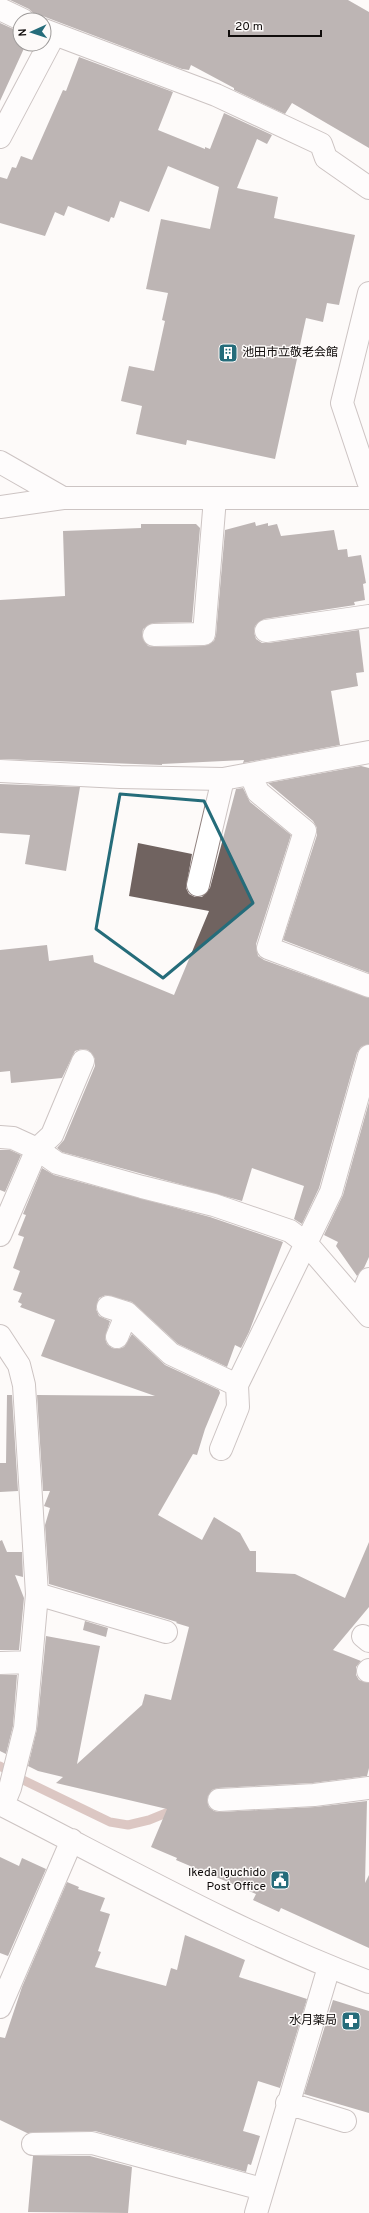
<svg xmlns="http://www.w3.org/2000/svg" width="369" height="2213" viewBox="0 0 369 2213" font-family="Overpass,'Noto Sans JP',sans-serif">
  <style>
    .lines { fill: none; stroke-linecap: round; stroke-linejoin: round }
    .stream { stroke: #b48b81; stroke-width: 9 }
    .building { fill: #706360 }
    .minor-casing { stroke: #918380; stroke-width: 24 }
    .minor { stroke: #fff; stroke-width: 22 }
    .marked { fill: none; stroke: #256c7a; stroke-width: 3; stroke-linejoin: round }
    .labels { text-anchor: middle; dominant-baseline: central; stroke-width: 3; stroke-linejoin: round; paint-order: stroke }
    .poi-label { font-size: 12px; fill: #100c0b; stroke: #fdfaf9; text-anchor: end }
  </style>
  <rect width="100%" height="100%" fill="#fdfaf9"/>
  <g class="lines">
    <path class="stream" d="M0 1766 23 1780 110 1822 128 1825 149 1820 176 1809"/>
  </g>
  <path class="building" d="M10 0H348L369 12V148L292 103 285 114 234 90V88L191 65 189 70 182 69 40 15 35 20 33 13 29 9Z
    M0 23 20 32V44H26L0 101Z
    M79 57 173 92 158 130 205 149V147L210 149 224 113 272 135 267 144 257 139 237 188 278 197 274 218 355 235 339 305 327 303 323 322 306 318 275 459 187 440 186 445 136 434 142 406 121 401 129 366 154 371 165 321 162 320 168 293 146 289 161 219 210 229 219 187 168 166 149 212 120 201 114 218 111 217 109 222 68 206 64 216 55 212 45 236 0 223V177L7 179 12 167 16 168 21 156 32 160 63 90 66 91Z
    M255 522 256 526 268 523V526L277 524 281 536 334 530 338 550 347 549 348 557 361 555 366 583 363 584 365 600 354 602 355 605 264 619 255 626 254 632 256 639 262 643H268L359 630 364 672 356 673 358 686 331 691 340 745 243 763 244 760 162 764V765L0 759V600L65 596 63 531 141 528V524H196L200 528 192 622 153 623 143 629 142 636 148 646 154 647 204 646 214 641 216 635 225 530Z
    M361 766 369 768V973L283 940 317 835V828L313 821 268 783Z
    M0 784 80 787 66 871 25 864 30 835 0 833Z
    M243 788 250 802 291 835 256 944 258 956 264 960 369 998V1044L361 1047 357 1053 319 1188 302 1224 294 1219 304 1186 252 1168 242 1201 62 1152 57 1148 64 1140 95 1066V1059L88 1050 82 1049 75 1051 62 1078 11 1083 10 1071 0 1072V950L47 945 49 961 93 955 94 962 174 995 209 911 129 896 138 843 192 854 186 888 189 894 195 897H202L210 888 236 789Z
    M369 1102V1257L364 1268 357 1276 336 1246 338 1242 324 1235 343 1195Z
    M0 1150H10L21 1155 5 1192 0 1190Z
    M42 1168 54 1175 210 1217 283 1242 249 1332 241 1348 235 1345 227 1367 178 1344 132 1302 106 1295 99 1298 96 1309 99 1316 110 1321 105 1338 107 1344 112 1348 118 1349 124 1347 132 1334 165 1365 219 1390 220 1393 205 1429 197 1455 193 1454 158 1515 202 1540 214 1517 240 1533 250 1551H256V1572L295 1574 345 1598 369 1542V1607L333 1650 361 1661 356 1667V1675L359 1680 369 1683V1768L367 1776 313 1783 218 1788 212 1790 207 1800 209 1807 214 1811 220 1812 315 1807 367 1801 365 1883 369 1875V1948L281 1908 279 1912 253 1900 256 1894 176 1860 177 1858 151 1847 167 1809 56 1783 63 1777 38 1771 28 1766 37 1729 46 1636 100 1646 77 1764 142 1705 145 1694 171 1700 189 1627 176 1623 177 1622 49 1584 45 1525 50 1508 44 1506 50 1491H43L37 1395 155 1396 41 1356 55 1320 20 1307 22 1304 18 1302 22 1293 13 1290 20 1271 13 1268 24 1237 18 1235 26 1215 23 1214Z
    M7 1395H12L18 1491 0 1492V1463H6Z
    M2 1540 7 1552H22L23 1577 15 1575 24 1598 19 1650H0V1541Z
    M85 1621 108 1628 106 1637 83 1630Z
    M0 1675H17L13 1726 6 1754 0 1751Z
    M0 1857 19 1866 22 1858 46 1869 8 1956 0 1953Z
    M67 1882 79 1887 78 1889 105 1898 100 1911 110 1914 98 1951 101 1952 95 1967 166 1986 171 1968 177 1970 185 1935 245 1960 239 1977 307 1999 280 2088 258 2081 243 2131 260 2136 251 2165 248 2164 246 2172 95 2131 27 2133 0 2120V2037L5 2038 22 1987Z
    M333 2000 369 2011V2113L304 2094Z
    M33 2156H90L132 2167 128 2213 28 2212Z"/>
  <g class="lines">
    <defs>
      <path id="minor" d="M0 9 23 20
        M44 30 216 95 321 144 326 158 369 188
        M0 137 54 35
        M0 462 63 498
        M368 481 342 403 369 293
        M0 507 63 498H369
        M266 631 369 616
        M154 635 204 634 215 498
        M0 771 120 777 223 779 369 752
        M251 775 258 792 305 831 268 948 369 986
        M198 885 223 779
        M0 1137 13 1138 37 1149 57 1163 142 1187 214 1205 290 1231 306 1243 369 1316
        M0 1235 37 1149 52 1135 83 1061
        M358 1303 369 1279
        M108 1307 127 1313 171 1354 237 1385
        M0 1336 19 1365 24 1385 37 1594 25 1728 10 1788 3 1805
        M117 1337 127 1313
        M221 1449 238 1407 237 1385 331 1192 369 1056
        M37 1594 166 1632
        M363 1636 369 1641
        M0 1663 31 1662
        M368 1671 369 1670
        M219 1800 314 1795 369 1788
        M0 1804C122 1866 241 1934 369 1982
        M0 2007 72 1840
        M287 2103 345 2121
        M33 2144 92 2143 262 2189
        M256 2213 329 1967"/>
    </defs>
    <use href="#minor" class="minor-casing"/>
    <use href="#minor" class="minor"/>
  </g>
  <path d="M0 0H369V2213H0ZM120 794 204 801 253 903 163 978 96 929Z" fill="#fdfaf9" fill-opacity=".55" fill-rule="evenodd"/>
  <path class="marked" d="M120 794 204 801 253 903 163 978 96 929Z"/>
  <defs>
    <symbol id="building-square" viewBox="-11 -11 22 22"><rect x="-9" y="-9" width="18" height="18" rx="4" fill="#256c7a" stroke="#fdfaf9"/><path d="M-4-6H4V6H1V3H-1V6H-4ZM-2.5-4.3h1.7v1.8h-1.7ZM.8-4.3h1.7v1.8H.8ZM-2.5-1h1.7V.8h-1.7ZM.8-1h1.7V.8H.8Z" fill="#fff"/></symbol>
    <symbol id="civic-square" viewBox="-11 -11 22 22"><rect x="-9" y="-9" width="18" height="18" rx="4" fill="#256c7a" stroke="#fdfaf9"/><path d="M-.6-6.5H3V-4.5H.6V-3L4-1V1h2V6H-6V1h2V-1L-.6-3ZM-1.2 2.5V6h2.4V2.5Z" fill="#fff"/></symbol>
    <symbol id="pharmacy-square" viewBox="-11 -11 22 22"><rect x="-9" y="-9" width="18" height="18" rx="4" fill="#256c7a" stroke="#fdfaf9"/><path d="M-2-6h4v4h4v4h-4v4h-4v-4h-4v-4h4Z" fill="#fff"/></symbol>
  </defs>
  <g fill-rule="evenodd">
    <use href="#building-square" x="217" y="342" width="22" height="22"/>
    <use href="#civic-square" x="269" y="1869" width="22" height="22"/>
    <use href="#pharmacy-square" x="340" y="2010" width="22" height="22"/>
  </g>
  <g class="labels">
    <g class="poi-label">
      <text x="242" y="353" text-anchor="start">池田市立敬老会館</text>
      <text x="266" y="1873">Ikeda Iguchido<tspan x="266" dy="14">Post Office</tspan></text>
      <text x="337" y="2021">水月薬局</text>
    </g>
  </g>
  <g transform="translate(32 32) rotate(267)"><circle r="19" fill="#fdfaf9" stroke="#9e9b9a"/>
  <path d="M0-3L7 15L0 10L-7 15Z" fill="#256c7a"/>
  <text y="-6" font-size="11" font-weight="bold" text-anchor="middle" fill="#100c0b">N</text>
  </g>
  <path d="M229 30v6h92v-6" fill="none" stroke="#100c0b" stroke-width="2"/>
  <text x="235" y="30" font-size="12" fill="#100c0b" stroke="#fdfaf9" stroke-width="3" paint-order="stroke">20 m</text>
</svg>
